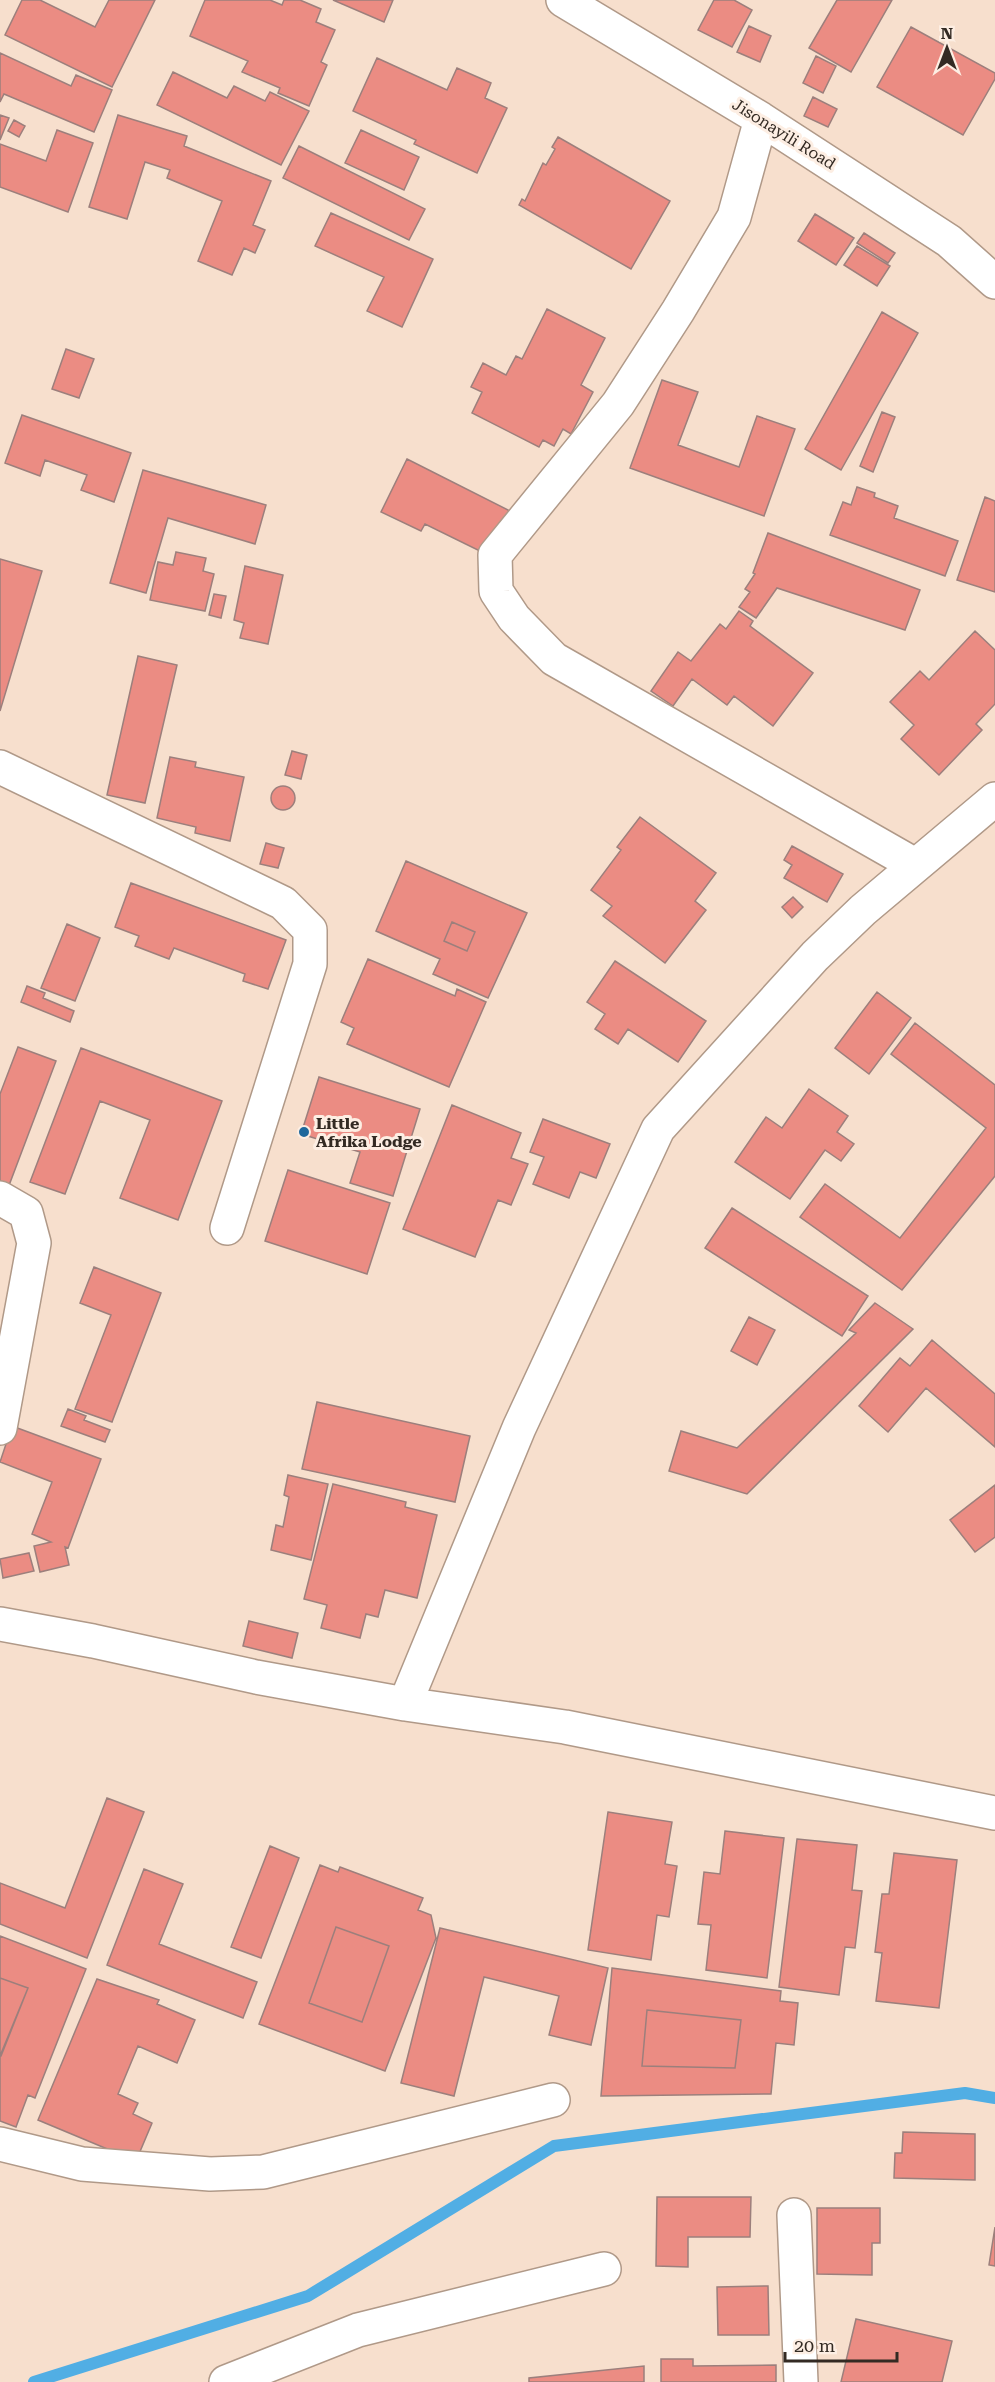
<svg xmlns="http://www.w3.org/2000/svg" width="995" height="2382" viewBox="0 0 995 2382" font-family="'Roboto Serif',serif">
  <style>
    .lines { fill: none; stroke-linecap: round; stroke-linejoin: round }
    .stream { stroke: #51aee4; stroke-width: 12 }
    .building { fill: #eb8c83; stroke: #9c7f7c; stroke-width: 1.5; fill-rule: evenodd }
    .minor-casing { stroke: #b09988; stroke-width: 36 }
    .minor { stroke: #fff; stroke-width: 33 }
    .poi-dot { fill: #1f689c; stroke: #fdeee3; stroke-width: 2 }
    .labels { text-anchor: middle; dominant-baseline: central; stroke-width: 6; stroke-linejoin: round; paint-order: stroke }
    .street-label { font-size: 16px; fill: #332a23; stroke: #fdeee3 }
    .poi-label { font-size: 16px; font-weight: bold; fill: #332a23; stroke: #fdeee3; text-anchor: start }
  </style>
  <rect width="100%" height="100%" fill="#f7dfcd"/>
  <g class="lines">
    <path class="stream" d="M34 2382 308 2296 554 2146 965 2093 995 2098"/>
  </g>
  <path class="building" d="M22 0H40L95 27 109 0H155L112 87 5 35Z
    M205 0H270L282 5 284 0H300L321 9 316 22 335 30 321 62 327 65 309 106 278 93 280 88 242 72 248 61 190 36Z
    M333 0H393L384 22Z
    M714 0H734L752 10 732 47 698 30Z
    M837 0H892L851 72 809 48Z
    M749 26 771 36 760 62 737 52Z
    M911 27 995 73V79L963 135 877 87Z
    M0 53 71 86 76 75 112 90 94 132 4 94 0 102Z
    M816 56 836 66 823 93 803 83Z
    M377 58 447 90 457 68 491 83 485 98 507 108 477 173 414 144 416 140 353 111Z
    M173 72 227 98 234 86 265 101 270 92 309 111 281 165 157 105Z
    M813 97 837 109 828 127 804 116Z
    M0 115 9 118 0 140Z
    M118 115 187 136 184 146 271 181 253 225 265 230 255 253 244 248 232 275 198 261 222 201 167 178 170 170 145 162 127 219 89 207Z
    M14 120 25 126 19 137 8 131Z
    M57 130 93 143 68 212 0 187V144L46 161Z
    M361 130 419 157 404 190 345 163Z
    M558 137 670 201 631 269 519 205 522 199 525 201 543 163 546 165 555 149 552 147Z
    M299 146 425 209 409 240 283 178Z
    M331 213 433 259 402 327 367 311 384 277 315 246Z
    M815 214 854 238 836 265 798 241Z
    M864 233 895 253 888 263 857 243Z
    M857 246 890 266 877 286 844 265Z
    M547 309 605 338 581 385 593 392 571 434 563 429 554 446 543 440 539 447 472 413 482 392 471 387 483 363 506 375 516 356 522 359Z
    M882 312 918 333 841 470 805 449Z
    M66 349 94 359 79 398 52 389Z
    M662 380 698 392 678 445 739 467 757 416 795 429 764 516 630 468Z
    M882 412 895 417 873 472 860 466Z
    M22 415 131 453 114 502 81 490 87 475 45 460 40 476 5 463Z
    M407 459 510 511 488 555 425 524 421 531 381 512Z
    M143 470 266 505 255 544 168 518 146 593 110 583Z
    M857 487 875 493 874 497 898 506 894 518 958 541 945 576 830 535 843 502 851 505Z
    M985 497 995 501V592L957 580Z
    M768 533 920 590 905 630 777 588 756 618 739 607 750 592 745 589 755 574 753 573Z
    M176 552 206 558 203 571 214 574 205 611 150 600 158 562 173 565Z
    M0 559 42 571 0 711Z
    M245 566 283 575 268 644 240 638 244 623 234 620Z
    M214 594 226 596 221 618 209 615Z
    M739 611 753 621 750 626 813 673 773 726 734 696 727 705 692 679 673 706 651 691 678 652 691 661 720 624 726 629Z
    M975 631 995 650V704L976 724 982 730 939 775 901 739 914 725 890 702 920 671 929 680Z
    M138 656 177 665 145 803 107 795Z
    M292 751 307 755 301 779 285 775Z
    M170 757 196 762 195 767 244 777 230 841 195 833 196 827 157 818Z
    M271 798a12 12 0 1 1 24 0a12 12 0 1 1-24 0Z
    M640 817 716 873 695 901 706 910 665 963 603 916 612 906 591 890 621 850 617 847Z
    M266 843 284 848 278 868 260 864Z
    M792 846 843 874 827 902 784 878 792 865 784 860Z
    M406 861 527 913 488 998 433 974 440 959 376 931ZM452 922 475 932 467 951 444 941Z
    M131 883 286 940 268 989 243 981 245 974 174 948 169 959 135 946 139 936 115 927Z
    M793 897 803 907 792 918 782 907Z
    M452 922 475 932 467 951 444 941Z
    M67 924 100 938 75 1001 41 988Z
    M368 959 455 996 457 989 486 1002 449 1087 347 1044 354 1028 341 1022Z
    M615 961 706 1021 678 1062 628 1029 618 1044 595 1029 605 1014 587 1002Z
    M27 986 45 993 43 998 74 1011 70 1022 21 1002Z
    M877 992 911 1018 869 1074 835 1048Z
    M915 1023 995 1085V1176L902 1290 800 1217 825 1184 900 1238 986 1128 891 1054Z
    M18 1047 56 1061 8 1188 0 1186V1094Z
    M81 1048 222 1101 178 1220 120 1198 150 1120 100 1101 65 1194 30 1182Z
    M319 1077 420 1109 393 1196 350 1183 360 1152 301 1134Z
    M809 1089 848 1116 837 1132 854 1144 841 1161 825 1150 790 1199 735 1162 766 1117 782 1128Z
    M452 1105 521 1133 511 1158 528 1164 511 1205 498 1200 475 1257 403 1229Z
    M543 1119 610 1144 596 1178 580 1172 569 1198 533 1184 544 1157 530 1152Z
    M288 1170 390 1203 367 1274 265 1241Z
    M732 1208 868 1296 842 1336 705 1248Z
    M94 1267 161 1293 112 1422 75 1409 111 1315 80 1303Z
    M875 1303 913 1329 747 1494 669 1471 681 1431 737 1448 856 1333 849 1330Z
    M749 1317 775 1330 757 1365 731 1351Z
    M932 1340 995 1394V1447L926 1388 888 1432 859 1406 900 1358 910 1366Z
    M317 1402 470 1436 455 1502 302 1469Z
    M68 1409 86 1416 84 1420 110 1430 105 1442 61 1426Z
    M12 1426 101 1459 68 1548 65 1547 69 1565 40 1572 34 1546 51 1542 32 1534 52 1482 0 1462Z
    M288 1475 328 1484 311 1560 271 1550 276 1525 283 1527 289 1497 284 1495Z
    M333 1484 406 1502 405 1507 437 1515 417 1598 385 1590 378 1617 366 1614 360 1638 321 1628 327 1605 304 1599Z
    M995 1485V1537L975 1552 950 1520Z
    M29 1553 34 1571 3 1578 0 1559Z
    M249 1621 298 1633 292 1658 243 1646Z
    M107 1798 144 1812 87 1958 0 1924V1883L65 1908Z
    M608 1812 672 1822 665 1864 677 1866 669 1917 657 1915 651 1960 588 1950Z
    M725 1831 784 1838 767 1978 706 1970 711 1925 698 1924 704 1872 720 1874Z
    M797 1839 857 1845 852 1890 862 1891 855 1948 845 1947 839 1995 779 1987Z
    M270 1846 299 1858 261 1958 231 1947Z
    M894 1853 957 1860 939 2008 876 2001 882 1953 875 1952 882 1894H889Z
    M320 1865 338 1872 340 1867 423 1898 418 1910 431 1915 436 1938 385 2071 259 2024ZM336 1927 389 1946 362 2022 309 2003Z
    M144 1869 183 1884 159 1944 257 1982 243 2018 107 1965Z
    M336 1927 389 1946 362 2022 309 2003Z
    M440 1928 608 1968 591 2045 549 2035 559 1996 484 1977 454 2096 401 2083Z
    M0 1936 86 1969 35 2098 28 2095 16 2127 0 2121V2056L28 1988 0 1978Z
    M612 1968 781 1991 780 2001 798 2003 794 2045 776 2043 771 2094 601 2096ZM647 2010 741 2020 735 2068 642 2066Z
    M0 1978 28 1988 1 2056H0Z
    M97 1979 159 2000 157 2004 195 2020 177 2063 138 2046 118 2094 138 2103 133 2114 152 2123 136 2161 38 2120Z
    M647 2010 741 2020 735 2068 642 2066Z
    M903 2132 975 2134V2180L894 2178 895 2153H902Z
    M657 2197H751L750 2237H688V2267L656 2266Z
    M817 2208H880V2243H872V2275L817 2274Z
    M995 2227V2266L989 2265Z
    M768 2286 769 2335H718L717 2287Z
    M856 2319 952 2341 942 2382H841Z
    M661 2359H693V2366L776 2365V2382H661Z
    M644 2366V2382H529V2378Z"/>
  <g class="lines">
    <defs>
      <path id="minor" d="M563 0 761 119 949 241 995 282
        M761 119 734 217 678 311 618 404 495 555 496 591 514 618 554 659 915 865
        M0 767 283 903 310 930V964L227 1228
        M0 1198 26 1213 34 1243 0 1428
        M0 1624 93 1641 256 1677 405 1704 565 1727 995 1813
        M405 1704 519 1428 658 1129 815 956 863 910 995 799
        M0 2144 82 2164 210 2174 263 2172 553 2100
        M794 2215 801 2382
        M226 2382 358 2330 604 2269"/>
    </defs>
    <use href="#minor" class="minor-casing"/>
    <use href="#minor" class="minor"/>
  </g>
  <circle class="poi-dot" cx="304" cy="1132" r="6"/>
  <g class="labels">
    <g class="street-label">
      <text transform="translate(784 134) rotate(32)">Jisonayili Road</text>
    </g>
    <g class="poi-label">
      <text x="316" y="1123">Little<tspan x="316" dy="18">Afrika Lodge</tspan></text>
    </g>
  </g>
  <g transform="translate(947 48)" stroke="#fdeee3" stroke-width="4.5" paint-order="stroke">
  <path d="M0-4.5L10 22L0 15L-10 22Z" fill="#332a23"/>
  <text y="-9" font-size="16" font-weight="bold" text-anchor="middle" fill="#332a23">N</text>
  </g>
  <path d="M785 2352v9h112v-9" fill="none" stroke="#332a23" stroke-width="3"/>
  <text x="794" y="2352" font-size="18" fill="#332a23" stroke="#fdeee3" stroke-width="4.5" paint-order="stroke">20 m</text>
</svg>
